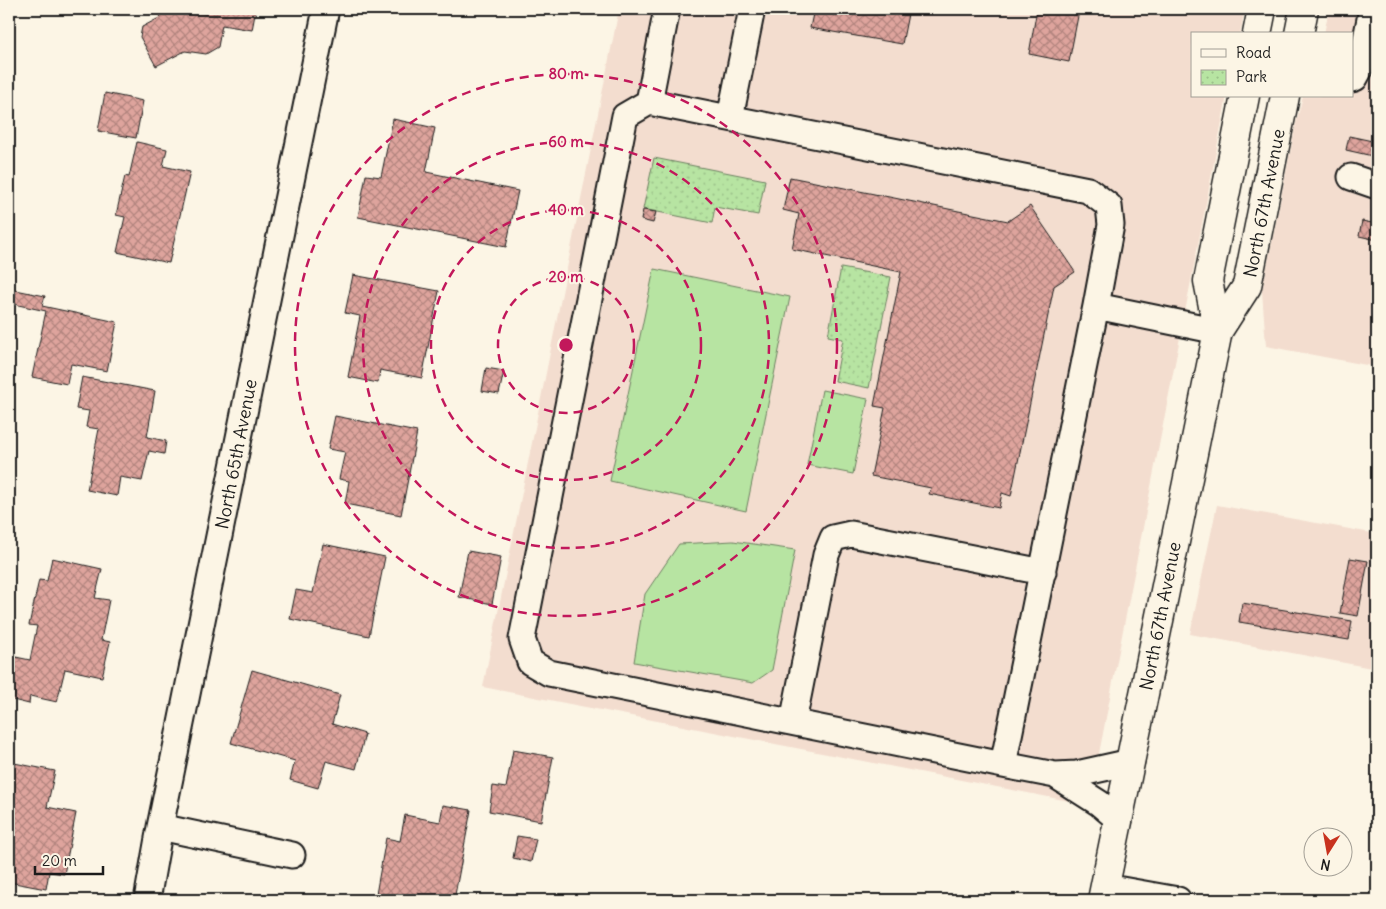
<svg xmlns="http://www.w3.org/2000/svg" width="1386" height="909" viewBox="0 0 1386 909" font-family="Delius,sans-serif">
  <style>
    .built { fill: #f3ddcf }
    .grass { fill: #b7e4a2; stroke: #6a805f }
    .park { fill: url(#park-dots); stroke: #6a805f }
    .building { fill: url(#building-cross-hatch); stroke: #1c1c1c }
    .lines { fill: none; stroke-linecap: round; stroke-linejoin: round }
    .minor-casing { stroke: #1c1c1c; stroke-width: 29 }
    .major-casing { stroke: #1c1c1c; stroke-width: 31 }
    .minor { stroke: #fcf5e5; stroke-width: 25 }
    .major { stroke: #fcf5e5; stroke-width: 28 }
    .ring { fill: none; stroke: #c2185b; stroke-width: 2.5; stroke-dasharray: 9 6 }
    .labels { text-anchor: middle; dominant-baseline: central; stroke-width: 4; stroke-linejoin: round; paint-order: stroke }
    .street-label { font-size: 18px; fill: #1c1c1c; stroke: #fcf5e5 }
    .centre { fill: #c2185b; stroke: #fcf5e5; stroke-width: 2.5 }
    .ring-label { font-size: 15px; text-anchor: middle; font-weight: bold; fill: #c2185b; stroke: #fcf5e5; stroke-width: 4; stroke-linejoin: round; paint-order: stroke }
  </style>
  <defs>
    <pattern id="park-dots" width="8" height="8" patternUnits="userSpaceOnUse" patternTransform="scale(1.25)"><rect width="8" height="8" fill="#b7e4a2"/><path d="M2 2h.1M6 6h.1" fill="none" stroke="#9dc38b" stroke-width="1.8" stroke-linecap="round"/></pattern>
    <pattern id="building-cross-hatch" width="8" height="8" patternUnits="userSpaceOnUse" patternTransform="scale(1.25)"><rect width="8" height="8" fill="#dea49d"/><path d="M0 0l8 8M0 8l8-8" fill="none" stroke="#b3857f"/></pattern>
  </defs>
  <rect width="100%" height="100%" fill="#fcf5e5"/>
  <filter id="ink" filterUnits="userSpaceOnUse"><feTurbulence type="fractalNoise" baseFrequency=".02" numOctaves="2"/><feDisplacementMap in="SourceGraphic" scale="10" xChannelSelector="R" yChannelSelector="G"/><feConvolveMatrix kernelMatrix="1 2 1 2 8 2 1 2 1" color-interpolation-filters="sRGB"/></filter>
  <g filter="url(#ink)">
    <path class="built" d="M619 9H1245L1240 34H1192V96H1227L1089 805 483 687Z
      M1329 9H1377V367L1266 346 1262 291 1296 123 1303 96H1352V34H1324Z
      M1217 505 1377 534V669L1190 634Z"/>
    <path class="grass" d="M654 269 790 297 746 511 610 481Z
      M822 390 868 399 853 474 807 465Z
      M733 541 795 550 772 670 753 683 634 662 645 594 679 544Z"/>
    <path class="park" d="M654 158 765 180 758 215 715 207 712 223 643 209Z
      M841 268 891 277 869 388 835 381 843 339 828 336Z"/>
    <path class="building" d="M156 9H256L252 30 222 25 218 47 206 54 185 51 156 66 140 37 142 27 161 17Z
      M814 9H909L902 44 810 28Z
      M1037 9H1066L1079 11 1069 62 1029 54Z
      M105 93 143 101 136 138 98 131Z
      M393 119 435 128 426 172 518 191 506 247 358 217 366 175 381 177Z
      M1349 136 1377 142V157L1346 150Z
      M137 142 167 149 163 166 190 172 169 263 117 252 125 217 116 215 125 176 129 177Z
      M790 177 1008 221 1030 206 1075 272 1054 286 1011 496 1002 493 999 508 929 494 931 488 871 476 885 408 874 406 901 272 792 249 799 214 783 210Z
      M643 210 656 212 653 223 641 220Z
      M1362 221 1377 224V240L1359 236Z
      M353 275 439 291 422 378 380 370 378 383 348 377 360 316 345 313Z
      M11 289 45 296 42 306 117 322 107 371 71 364 67 384 32 377 46 311 9 303Z
      M486 368 504 371 499 394 482 391Z
      M82 377 155 391 147 437 166 441 164 454 149 451 142 481 120 477 117 496 87 490 99 429 86 427 89 411 76 409Z
      M335 416 417 432 401 515 345 504 349 481 339 479 345 452 328 449Z
      M323 544 385 557 369 636 290 619 296 590 313 593Z
      M468 551 501 557 492 604 459 597Z
      M52 558 102 569 95 598 109 600 101 640 110 642 102 677 65 669 57 702 30 696 29 704 9 699V664L11 656 30 660 37 626 29 625 39 580 47 581Z
      M1350 558 1368 561 1358 616 1340 613Z
      M1242 603 1352 621 1349 640 1239 622Z
      M252 670 340 695 332 724 365 734 356 769 326 761 318 788 290 780 295 761 231 743Z
      M513 750 553 757 541 821 489 811 493 786 506 788Z
      M9 762 55 771 47 807 76 813 64 874 49 872 46 889 9 882Z
      M443 805 471 810 454 900H375L386 838 400 841 405 815 440 822Z
      M517 836 536 839 531 862 513 858Z"/>
    <g class="lines">
      <defs>
        <path id="minor" d="M1352 79 1355 78 1360 69 1372 9
          M649 102 667 9
          M730 118 752 9
          M1351 177 1377 186
          M1096 306 1218 331
          M793 722 826 555 833 538 851 534 1043 572
          M1003 765 1096 306 1111 225 1109 206 1088 190 649 102 625 116 522 639 530 662 549 673 1003 765 1055 775 1077 774 1131 762
          M1055 775 1099 803 1119 820
          M160 827 292 855
          M1105 887 1178 900
          M147 900 160 827 326 9"/>
        <path id="major" d="M1257 34 1262 9
          M1299 34 1304 9
          M1218 331 1208 281 1245 96
          M1102 900 1218 331 1247 286 1285 96"/>
      </defs>
      <use href="#minor" class="minor-casing"/>
      <use href="#major" class="major-casing"/>
      <use href="#minor" class="minor"/>
      <use href="#major" class="major"/>
    </g>
  </g>
  <g class="ring">
    <circle cx="566" cy="345" r="68"/>
    <circle cx="566" cy="345" r="135"/>
    <circle cx="566" cy="345" r="203"/>
    <circle cx="566" cy="345" r="271"/>
  </g>
  <g class="labels">
    <g class="street-label">
      <text transform="translate(1264 203) rotate(-79)">North 67th Avenue</text>
      <text transform="translate(236 454) rotate(-79)">North 65th Avenue</text>
      <text transform="translate(1160 616) rotate(-79)">North 67th Avenue</text>
    </g>
  </g>
  <circle cx="566" cy="345" r="8" class="centre"/>
  <g class="ring-label">
    <text x="566" y="79">80 m</text>
    <text x="566" y="147">60 m</text>
    <text x="566" y="215">40 m</text>
    <text x="566" y="282">20 m</text>
  </g>
  <rect width="1386" height="909" fill="none" stroke="#fcf5e5" stroke-width="30"/>
  <rect x="15" y="15" width="1356" height="879" fill="none" stroke="#1c1c1c" stroke-width="2" filter="url(#ink)"/>
  <rect x="1191" y="32" width="162" height="65" fill="#fcf5e5" stroke="#a29e95"/>
  <rect x="1201" y="49" width="25" height="8" fill="#fcf5e5" stroke="#a29e95"/>
  <text x="1236" y="58" font-size="15" fill="#1c1c1c">Road</text>
  <rect x="1201" y="70" width="25" height="15" fill="url(#park-dots)" stroke="#a29e95"/>
  <text x="1236" y="82" font-size="15" fill="#1c1c1c">Park</text>
  <g transform="translate(1328 852) rotate(191)"><circle r="24" fill="#fcf5e5" stroke="#a29e95"/>
  <path d="M0-4L9 19L0 12L-9 19Z" fill="#c8321e"/>
  <text y="-8" font-size="14" font-weight="bold" text-anchor="middle" fill="#1c1c1c">N</text>
  </g>
  <path d="M35 866v8h68v-8" fill="none" stroke="#1c1c1c" stroke-width="2.5"/>
  <text x="42" y="866" font-size="15" fill="#1c1c1c" stroke="#fcf5e5" stroke-width="4" paint-order="stroke">20 m</text>
</svg>
